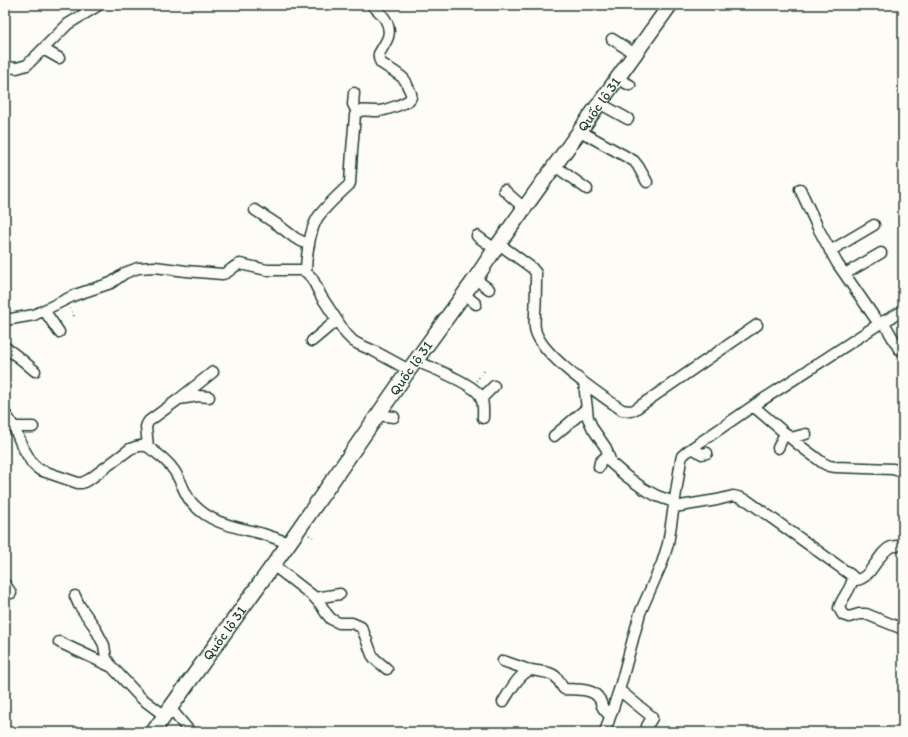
<svg xmlns="http://www.w3.org/2000/svg" width="908" height="737" viewBox="0 0 908 737" font-family="Itim,sans-serif">
  <style>
    .lines { fill: none; stroke-linecap: round; stroke-linejoin: round }
    .minor-casing { stroke: #1f3d34; stroke-width: 13 }
    .highway-casing { stroke: #1f3d34; stroke-width: 17 }
    .path { stroke: #1f3d34; stroke-width: 1.5; stroke-dasharray: 1 3; stroke-linecap: butt }
    .minor { stroke: #fdfcf7; stroke-width: 10 }
    .highway { stroke: #fdfcf7; stroke-width: 14 }
    .labels { text-anchor: middle; dominant-baseline: central; stroke-width: 4; stroke-linejoin: round; paint-order: stroke }
    .street-label { font-size: 14px; fill: #1f3d34; stroke: #fdfcf7 }
  </style>
  <rect width="100%" height="100%" fill="#fdfcf7"/>
  <filter id="ink" filterUnits="userSpaceOnUse"><feTurbulence type="fractalNoise" baseFrequency=".025" numOctaves="2"/><feDisplacementMap in="SourceGraphic" scale="8" xChannelSelector="R" yChannelSelector="G"/><feConvolveMatrix kernelMatrix="1 2 1 2 8 2 1 2 1" color-interpolation-filters="sRGB"/></filter>
  <g filter="url(#ink)">
    <g class="lines">
      <defs>
        <path id="minor" d="M612 39 635 54
          M43 49 59 58
          M5 67 17 68 27 65 68 24 99 5
          M617 79 630 85
          M354 93 353 104 357 112
          M599 103 628 119
          M580 131 634 161 638 166 647 182
          M555 166 587 189
          M800 189 818 228 837 263 879 324
          M504 190 524 208
          M255 210 278 225 295 238 309 245
          M477 236 495 249
          M499 244 532 268 536 273C536 286 536 300 535 313 535 318 534 323 535 328 538 354 601 395 622 410L630 411 634 410 757 325
          M830 251 874 225
          M306 272C306 257 310 229 318 217 327 205 338 195 349 185L350 183 352 151 355 115C361 107 370 112 378 111 384 111 407 103 410 99 413 95 410 91 408 87 407 85 406 81 404 79 398 73 388 68 381 63 379 60 378 58 379 54 382 48 386 43 388 37 392 23 381 13 372 5
          M845 274 881 253
          M475 279 489 289
          M464 294 476 304
          M44 310 59 332
          M5 320 34 315 75 295 111 283 125 273 138 268 155 267 186 271 222 274C230 273 232 266 240 264L267 270H302L306 272 312 278 321 296 346 334 353 341 358 344 374 351 409 370
          M883 321 899 349
          M312 341 337 320
          M5 347 22 360 35 371
          M416 361C430 367 475 384 481 397 484 404 483 411 483 418
          M584 383 588 418 593 429 606 448 611 463 626 476 644 489 657 496 674 502
          M179 399 198 396 209 397
          M481 399 494 386
          M753 406 799 445 823 463 829 466 836 467 893 469 903 472
          M5 413 14 427 22 446 32 463 36 467 40 470 78 483H82L90 479 130 449C135 447 142 444 148 447 150 448 153 451 155 452 165 459 174 468 179 479 184 488 186 498 194 505 213 525 238 527 263 534 272 537 280 540 289 543
          M377 415 394 417
          M14 427H33
          M554 436 587 408
          M791 438 806 434
          M148 447 146 427 147 424 149 421 179 399 213 372
          M692 448 702 454 707 453
          M778 448 785 433
          M599 467 600 462 608 455
          M674 507 717 500 733 496 738 497 748 501 851 575 853 577C852 589 842 597 839 608L843 615 849 617 859 614H866L903 629
          M273 565 313 596 321 605 326 613 331 619 339 623H352L361 627 364 633 372 655 375 659 387 669
          M853 580C856 580 859 580 862 578 872 574 880 551 891 547 893 546 895 546 897 546
          M5 584 11 593
          M75 596 79 605 94 626 104 645 106 658 112 667 140 697 165 716
          M315 598 340 594
          M59 642 112 667
          M503 661 529 670
          M619 690 651 716 652 718 647 726
          M503 702C509 693 520 671 532 670 540 672 551 671 557 678 560 682 561 686 564 689 575 690 591 688 598 697 601 700 601 703 602 706 604 710 607 713 610 716
          M170 708 190 732
          M605 732 620 687 640 613 662 563 668 544 681 460 682 456 689 450 753 406 879 324 903 311"/>
        <g id="highway">
          <path id="s1" d="M153 732 289 543 409 370 475 279 495 249 670 5"/>
        </g>
      </defs>
      <use href="#minor" class="minor-casing"/>
      <use href="#highway" class="highway-casing"/>
      <path class="path" d="M70 308 75 318
        M476 381 485 370
        M309 535 313 537"/>
      <use href="#minor" class="minor"/>
      <use href="#highway" class="highway"/>
    </g>
  </g>
  <g class="labels">
    <g class="street-label">
      <text stroke="none"><textPath href="#s1" startOffset="770">Quốc lộ 31</textPath></text>
      <text stroke="none"><textPath href="#s1" startOffset="446">Quốc lộ 31</textPath></text>
      <text stroke="none"><textPath href="#s1" startOffset="122">Quốc lộ 31</textPath></text>
    </g>
  </g>
  <rect width="908" height="737" fill="none" stroke="#fdfcf7" stroke-width="20"/>
  <rect x="10" y="10" width="888" height="717" fill="none" stroke="#1f3d34" stroke-width="1.5" filter="url(#ink)"/>
</svg>
